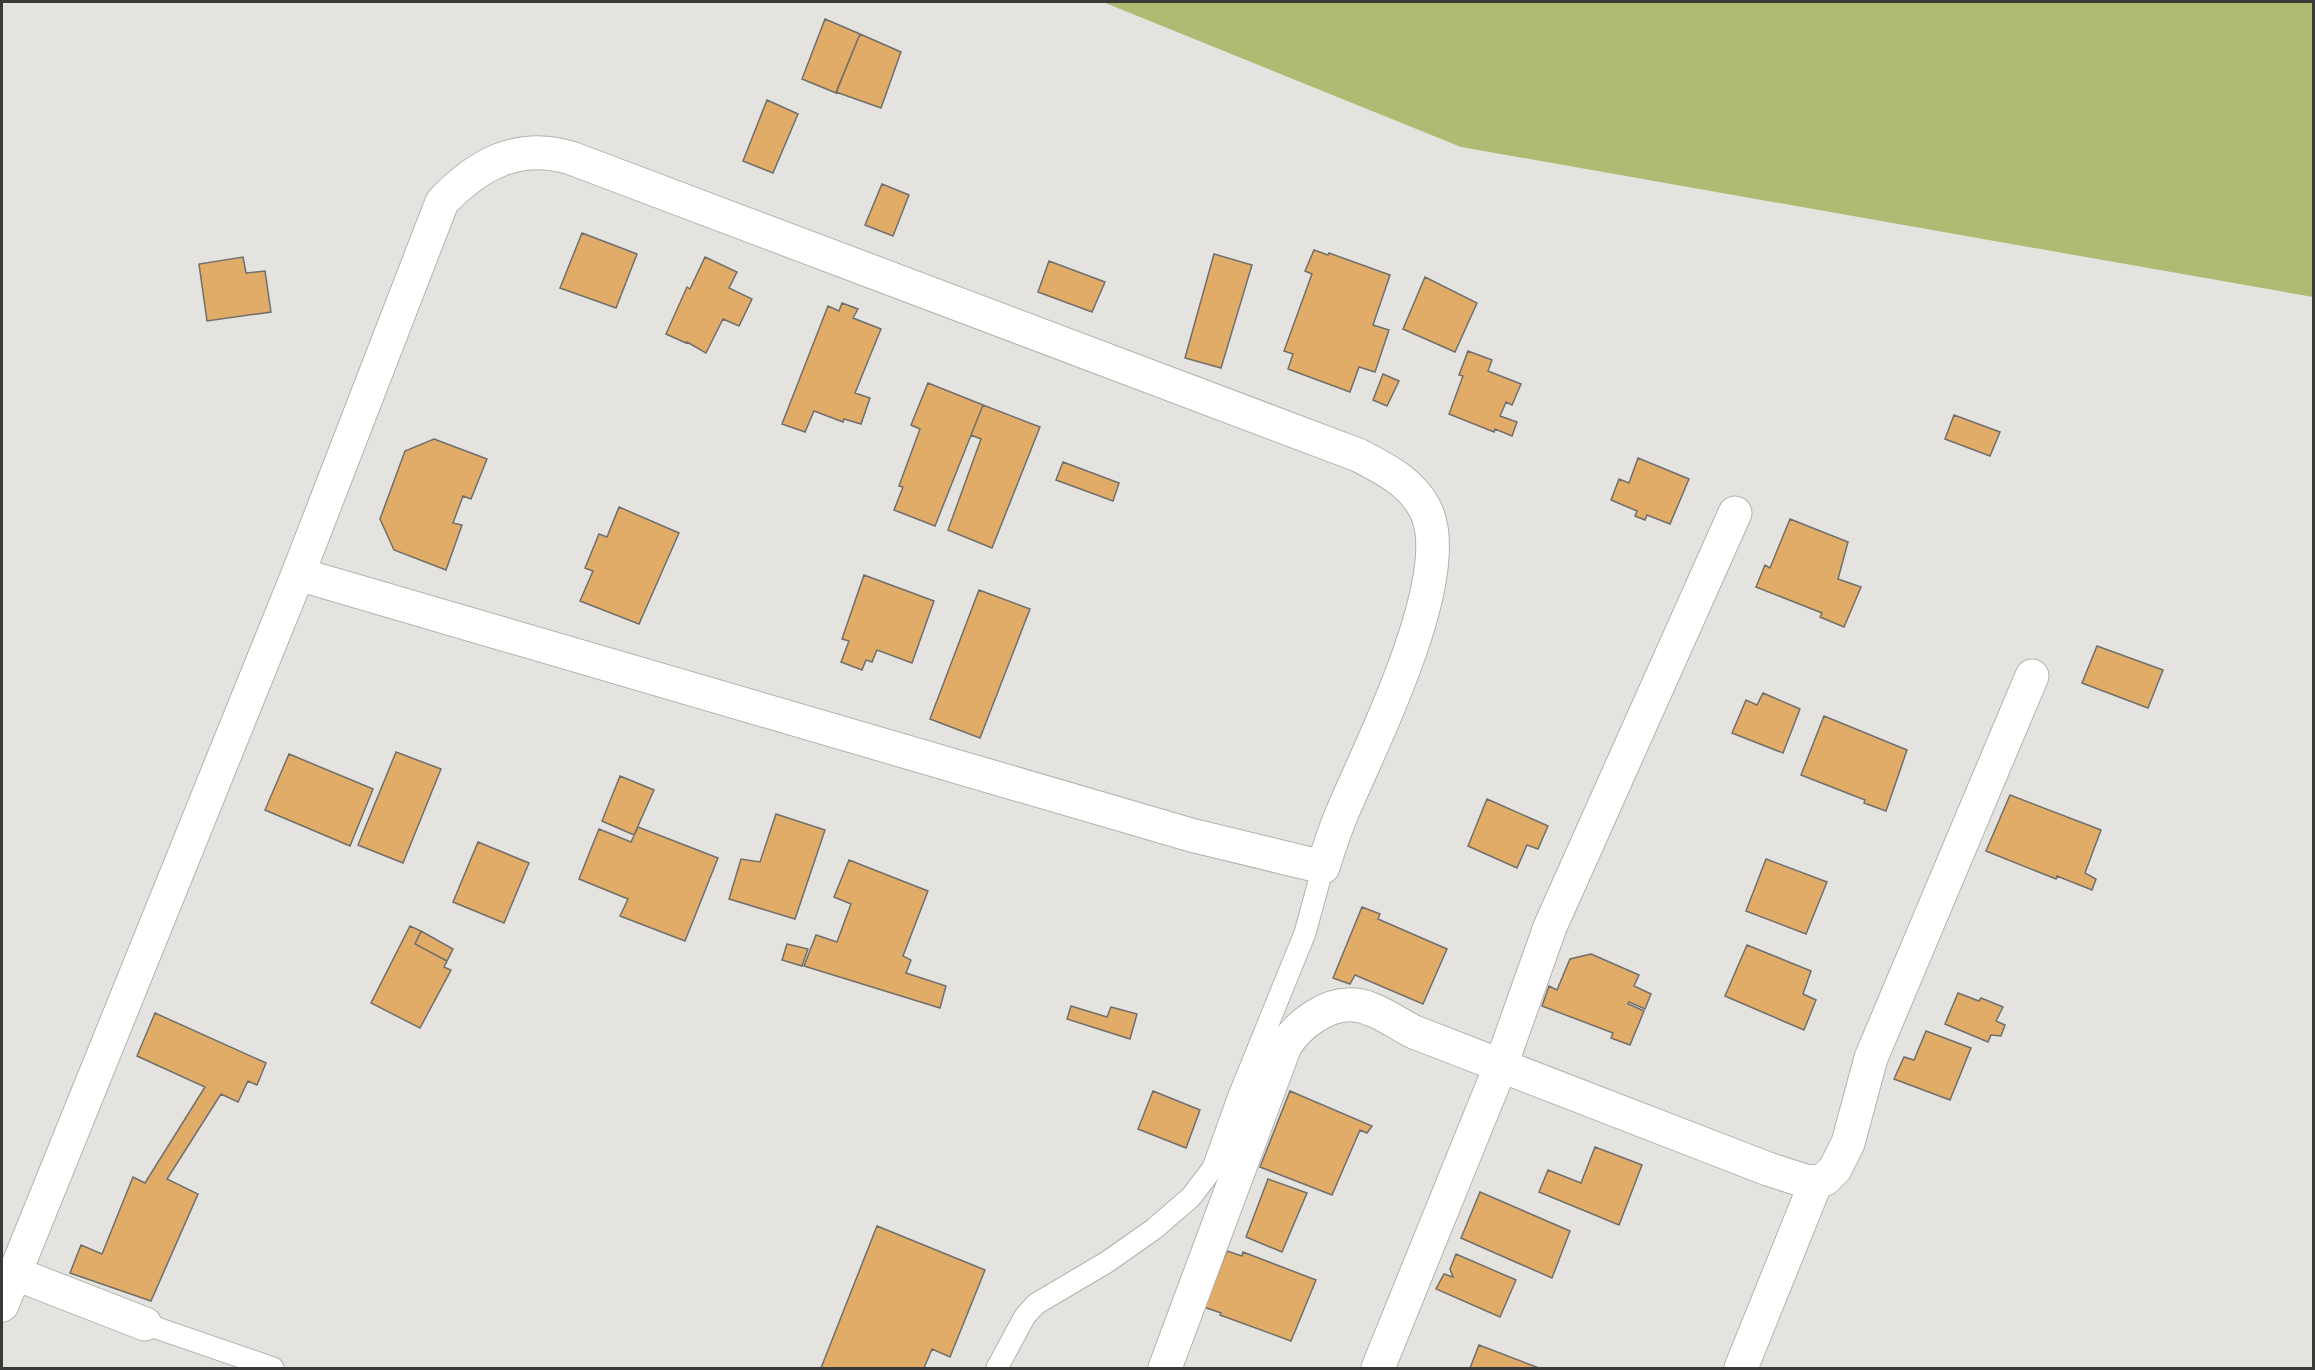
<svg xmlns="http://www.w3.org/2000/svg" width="2315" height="1370" viewBox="0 0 2315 1370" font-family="'DM Sans',sans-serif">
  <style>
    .green { fill: #aebb72 }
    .building { fill: #e0ac67; stroke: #716f6c; stroke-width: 1.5 }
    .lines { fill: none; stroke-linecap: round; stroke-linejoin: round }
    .lane-casing { stroke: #b3b2ae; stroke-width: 23 }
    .street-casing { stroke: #b3b2ae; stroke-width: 35 }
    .lane { stroke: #fff; stroke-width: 21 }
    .street { stroke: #fff; stroke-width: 33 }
  </style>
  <rect width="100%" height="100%" fill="#e4e3df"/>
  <path class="green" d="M1103 2H2313V297L1461 147Z"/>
  <path class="building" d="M825 19 860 34 836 93 802 79Z
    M860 34 901 52 881 108 836 92Z
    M767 100 798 114 773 173 743 161Z
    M882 184 909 195 893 236 865 225Z
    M582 233 637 254 616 308 560 288Z
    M1314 250 1328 255 1329 253 1390 275 1373 325 1389 330 1375 372 1359 367 1350 392 1288 369 1293 354 1284 351 1312 274 1305 271Z
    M1214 254 1252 265 1221 368 1185 358Z
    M243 257 246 273 265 271 271 312 207 321 199 264Z
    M705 257 737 272 729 288 752 299 739 326 723 319 706 353 687 342 686 343 666 334 687 287 690 289Z
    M1049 261 1105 282 1092 312 1038 292Z
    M1425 277 1477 303 1455 352 1403 329Z
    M842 303 858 309 853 318 881 329 855 393 870 398 861 424 844 419 843 422 814 411 805 432 782 424 828 306 839 311Z
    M1468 351 1492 360 1488 371 1521 384 1512 405 1506 402 1500 416 1517 422 1512 436 1495 429 1494 432 1449 414 1463 376 1459 375Z
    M1383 374 1399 381 1387 406 1373 400Z
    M928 383 983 405 935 526 894 510 903 487 899 486 920 429 911 425Z
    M983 405 1040 427 992 548 948 530 981 439 971 435Z
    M1954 415 2000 432 1990 456 1945 439Z
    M434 439 487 459 471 499 463 496 453 523 462 525 446 570 394 550 380 519 405 451Z
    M1638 458 1689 479 1670 524 1647 515 1645 520 1635 516 1637 511 1611 500 1619 479 1629 483Z
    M1063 462 1119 483 1113 501 1056 480Z
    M619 507 679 533 639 624 580 601 593 571 585 568 599 534 607 537Z
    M1790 519 1848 542 1838 579 1861 587 1844 627 1820 617 1822 613 1756 587 1765 565 1770 568Z
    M864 575 934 601 912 663 877 650 872 662 866 660 862 670 841 662 849 641 842 639Z
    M979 590 1030 609 980 738 930 719Z
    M2097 646 2163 670 2148 708 2082 683Z
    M1763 693 1800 709 1783 753 1732 733 1746 700 1757 705Z
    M1824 716 1907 750 1886 811 1864 803 1865 800 1801 775Z
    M396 752 441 769 403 863 358 845Z
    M289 754 373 789 350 846 265 810Z
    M620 776 654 790 634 835 602 821Z
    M2010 795 2101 830 2085 873 2096 879 2092 890 2057 876 2056 879 1986 851Z
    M1487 799 1548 826 1538 849 1527 845 1517 868 1468 846Z
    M776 814 825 830 795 919 729 899 741 859 760 862Z
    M638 827 718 858 685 941 620 916 628 899 579 879 599 829 631 842Z
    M478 842 529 863 504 923 453 902Z
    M1766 859 1827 882 1806 934 1746 911Z
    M849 860 928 891 903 956 911 960 906 973 946 986 940 1008 804 966 816 935 837 942 851 904 834 897Z
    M1362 907 1380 914 1378 919 1447 949 1423 1004 1355 975 1350 984 1333 978Z
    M410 926 421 931 415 944 447 961 444 967 451 970 420 1028 371 1003Z
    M421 931 453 949 447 961 415 944Z
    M787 944 808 949 802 966 782 960Z
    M1747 945 1811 971 1803 994 1816 1000 1804 1030 1725 996Z
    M1591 954 1639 975 1634 986 1651 994 1645 1009 1629 1002 1628 1004 1644 1011 1630 1045 1611 1038 1613 1033 1542 1006 1549 986 1557 990 1570 959Z
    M1958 993 1979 1001 1981 998 2003 1007 1996 1021 2005 1025 2001 1036 1991 1035 1988 1042 1945 1024Z
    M1071 1006 1107 1017 1111 1007 1137 1014 1130 1039 1067 1019Z
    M155 1013 266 1063 257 1085 248 1081 238 1102 221 1094 167 1179 198 1194 151 1301 70 1273 81 1245 102 1254 133 1177 145 1183 205 1087 137 1056Z
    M1926 1031 1971 1048 1950 1100 1894 1079 1904 1057 1914 1060Z
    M1153 1091 1200 1110 1186 1148 1138 1129Z
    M1290 1091 1372 1126 1367 1133 1360 1130 1332 1195 1260 1167Z
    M1595 1147 1642 1165 1619 1225 1539 1192 1548 1170 1581 1183Z
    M1268 1179 1307 1193 1282 1252 1246 1237Z
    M1480 1192 1570 1231 1552 1278 1461 1238Z
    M877 1226 985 1270 950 1357 932 1349 924 1368H821Z
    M1227 1251 1242 1256 1243 1252 1316 1280 1291 1341 1220 1315 1221 1313 1204 1307Z
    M1456 1254 1516 1280 1500 1317 1436 1289 1444 1274 1453 1277 1450 1269Z
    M1479 1345 1539 1368H1470Z"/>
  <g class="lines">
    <defs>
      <path id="lane" d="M145 1324 273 1368
        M997 1368 1025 1316 1036 1304 1107 1262 1154 1229 1191 1197 1213 1168 1238 1098 1305 933 1323 867"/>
      <path id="street" d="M14 1273 145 1324
        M2 1305 298 574 442 202C478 164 519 142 571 158L1358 455C1385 469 1414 483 1427 513 1455 581 1371 744 1343 811 1335 829 1329 848 1323 867L1191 835 298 574
        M1165 1368 1285 1046C1298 1025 1327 1002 1355 1005 1375 1007 1396 1023 1414 1032L1768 1169 1805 1181 1816 1182 1825 1179 1835 1169 1848 1143 1871 1058 2032 676
        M1378 1368 1501 1065 1550 927 1735 513
        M1741 1368 1816 1182"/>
    </defs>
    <use href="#lane" class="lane-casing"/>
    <use href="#street" class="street-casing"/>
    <use href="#lane" class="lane"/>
    <use href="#street" class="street"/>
  </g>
  <rect width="2315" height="1370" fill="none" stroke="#393937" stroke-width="6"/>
</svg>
